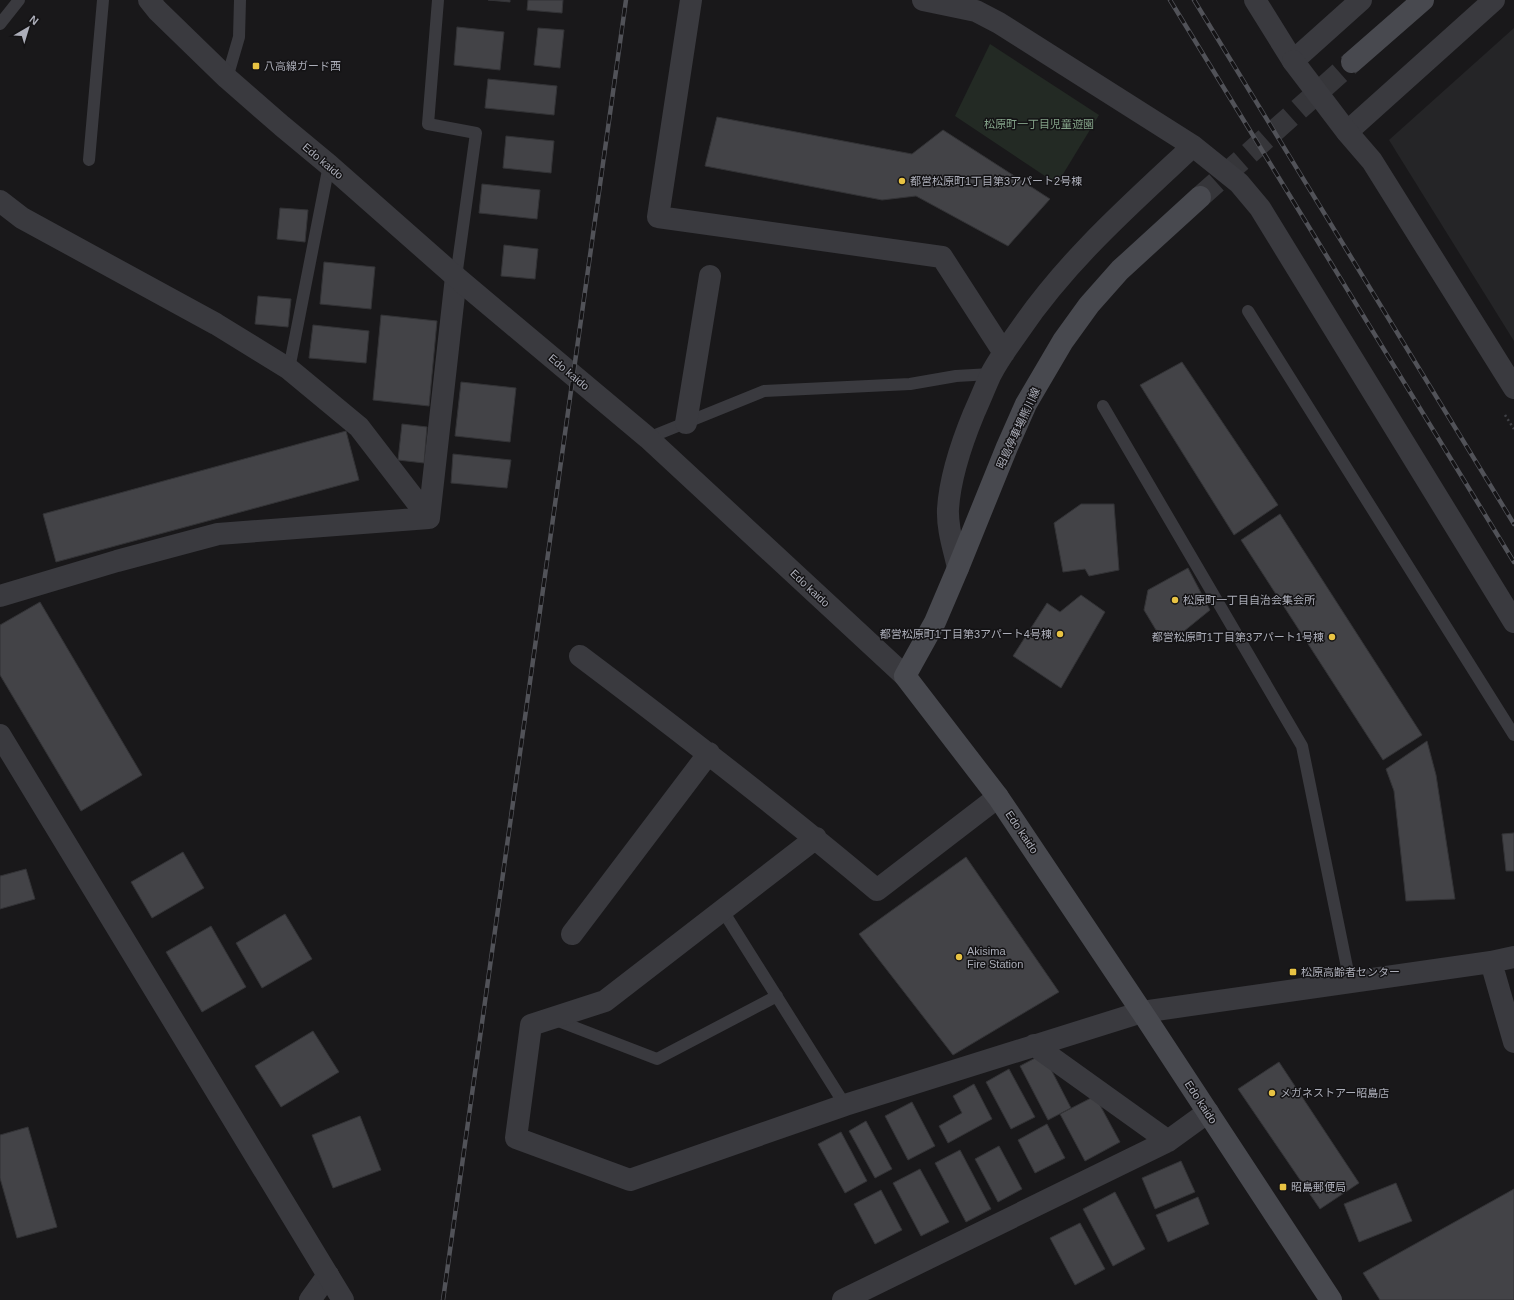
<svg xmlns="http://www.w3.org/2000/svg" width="1514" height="1300" viewBox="0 0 1514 1300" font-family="Arial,'Noto Sans JP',sans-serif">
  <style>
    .built { fill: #252527 }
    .green { fill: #232a24 }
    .building { fill: #434347; stroke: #333336 }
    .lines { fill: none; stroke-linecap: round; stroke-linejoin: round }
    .secondary-tunnel { stroke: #36363a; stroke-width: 22; stroke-dasharray: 22 11; stroke-linecap: butt }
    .path { stroke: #404146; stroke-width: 2.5; stroke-dasharray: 2 3; stroke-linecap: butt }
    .service { stroke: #3a3a3f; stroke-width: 12 }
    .minor { stroke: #3a3a3f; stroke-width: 22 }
    .tertiary { stroke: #3a3a3f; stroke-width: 22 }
    .secondary { stroke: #48494f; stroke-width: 22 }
    .rail-casing { stroke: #515258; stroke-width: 4.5 }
    .rail { stroke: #141315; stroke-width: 3; stroke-dasharray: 9; stroke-linecap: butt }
    .poi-dot { fill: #e8c343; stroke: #141315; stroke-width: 1.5 }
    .labels { text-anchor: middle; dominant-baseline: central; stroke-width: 3; stroke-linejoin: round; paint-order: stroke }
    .poi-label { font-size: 11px; fill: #acaeb9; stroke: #141315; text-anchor: start }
    .park-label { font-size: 11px; fill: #84a389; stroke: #141315 }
    .street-label { font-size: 11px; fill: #acaeb9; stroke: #141315 }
  </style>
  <rect width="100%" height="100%" fill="#19181a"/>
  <path class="built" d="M1514 28V341L1389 140Z"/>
  <path class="green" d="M990 44 1099 115 1057 184 955 116Z"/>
  <path class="building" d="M488 0H510V2Z
    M528 0H563L562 13 527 10Z
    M457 27 504 32 500 70 454 65Z
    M538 28 564 30 560 68 534 65Z
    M488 79 557 86 554 115 485 108Z
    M717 117 912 154 943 130 1050 199 1008 246 916 196 882 200 705 166Z
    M506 136 554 141 551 173 503 168Z
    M482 184 540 190 537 219 479 213Z
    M280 208 308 210 305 242 277 239Z
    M504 245 538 249 535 279 501 276Z
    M324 262 375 267 371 309 320 304Z
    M258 296 291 299 288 327 255 324Z
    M381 315 437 321 429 406 373 400Z
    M313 325 369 331 366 363 309 358Z
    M1182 362 1278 505 1234 535 1140 385Z
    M461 382 516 388 510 442 455 436Z
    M402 424 427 427 424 463 398 460Z
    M346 431 359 480 56 562 43 514Z
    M453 454 511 460 507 488 451 483Z
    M1081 504H1114L1119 570 1089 576 1085 569 1063 572 1054 523Z
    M1280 514 1422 735 1383 760 1241 540Z
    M1188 568 1210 610 1178 636 1156 630 1144 610 1148 590Z
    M1081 595 1105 612 1061 688 1013 656 1047 603 1060 612Z
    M40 602 142 775 81 811 0 675V625Z
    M1427 741 1436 775 1455 899 1406 901 1394 791 1386 769Z
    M1514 833V871H1506L1502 834Z
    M183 852 204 888 152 918 131 882Z
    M966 857 1059 992 953 1055 859 934Z
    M26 869 35 899 0 909V876Z
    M285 914 312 959 262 988 236 943Z
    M211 926 246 987 202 1012 166 952Z
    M313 1031 339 1072 281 1107 255 1066Z
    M1043 1054 1071 1108 1048 1120 1020 1066Z
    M1279 1062 1359 1183 1320 1209 1238 1089Z
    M1009 1069 1035 1117 1011 1129 986 1082Z
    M974 1084 992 1119 948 1143 939 1126 962 1113 953 1096Z
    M1095 1096 1120 1142 1085 1161 1060 1114Z
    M912 1102 935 1146 908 1160 885 1116Z
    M360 1116 381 1170 333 1188 312 1135Z
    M866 1121 892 1169 875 1178 849 1131Z
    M1047 1124 1065 1158 1035 1173 1018 1140Z
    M28 1127 57 1227 17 1238 0 1178V1135Z
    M841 1132 867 1181 845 1193 818 1144Z
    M999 1146 1022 1189 998 1202 975 1159Z
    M960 1150 991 1209 966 1222 935 1163Z
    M1181 1161 1195 1192 1155 1209 1142 1178Z
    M920 1169 949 1222 921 1236 893 1183Z
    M1396 1183 1412 1221 1359 1242 1344 1204Z
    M1514 1189V1300H1380L1363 1273Z
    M881 1190 902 1230 875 1244 854 1204Z
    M1115 1192 1145 1249 1113 1266 1083 1209Z
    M1198 1197 1209 1224 1168 1242 1156 1215Z
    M1080 1223 1105 1269 1075 1285 1050 1238Z"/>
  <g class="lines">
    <path class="secondary-tunnel" d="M1200 197 1352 62"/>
    <path class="path" d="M1505 415 1514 429"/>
    <path class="service" d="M438 0 428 124 476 133 456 277
      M0 24 19 0
      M227 78 239 37 240 0
      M89 160 103 0
      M1248 311 1514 735
      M289 369 329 165
      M1103 406 1302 746 1350 982
      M648 438 764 391 910 384 956 376 991 374
      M723 911 845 1105
      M553 1019 657 1059 777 996"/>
    <path class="minor" d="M691 0 658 217 942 257 1004 353
      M923 0 976 11 999 23 1193 146 1239 183 1260 208 1514 622
      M1255 0 1293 61 1361 0
      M1347 132 1494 0
      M0 201 22 218 216 324 289 369 359 427 429 518
      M686 423 710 276
      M958 568C954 549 947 529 948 509 950 477 962 442 974 413 980 400 985 387 991 374 999 359 1009 345 1019 331 1067 260 1131 204 1193 146
      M0 596 117 561 218 534 429 518 456 277
      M580 656C681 732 781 809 877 890L998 797
      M816 838 605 1001 531 1025 516 1138 630 1180 845 1105 1142 1012 1491 962 1514 957
      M572 934 709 753
      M1491 962 1514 1042
      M1034 1045 1168 1141
      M310 1300 328 1275
      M843 1300 1168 1141 1208 1112"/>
    <path class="tertiary" d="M149 0 157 10 227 78 282 126 329 165 456 277 648 438 905 676
      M1293 61 1347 132 1372 161 1514 388
      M0 735 343 1300"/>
    <path class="secondary" d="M1352 62 1423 0
      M1200 197 1120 270 1089 305 1063 341 1026 404 1007 447 958 568 935 622 905 676 998 797 1142 1012 1331 1300"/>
    <defs>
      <path id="rail" d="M1170 0 1514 562
        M1194 0 1514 524
        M443 1300 626 0"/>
    </defs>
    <use href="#rail" class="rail-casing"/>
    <use href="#rail" class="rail"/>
  </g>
  <g class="poi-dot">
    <rect x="252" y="62" width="8" height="8" rx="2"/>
    <circle cx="902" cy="181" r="4"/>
    <circle cx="1175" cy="600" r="4"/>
    <circle cx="1060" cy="634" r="4"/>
    <circle cx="1332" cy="637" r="4"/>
    <circle cx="959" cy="957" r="4"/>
    <rect x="1289" y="968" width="8" height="8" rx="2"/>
    <circle cx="1272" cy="1093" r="4"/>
    <rect x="1279" y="1183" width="8" height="8" rx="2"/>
  </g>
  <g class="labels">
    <g class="poi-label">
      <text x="264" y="66">八高線ガード西</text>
      <text x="910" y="181">都営松原町1丁目第3アパート2号棟</text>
      <text x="1183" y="600">松原町一丁目自治会集会所</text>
      <text x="1052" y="634" text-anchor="end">都営松原町1丁目第3アパート4号棟</text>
      <text x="1324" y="637" text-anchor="end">都営松原町1丁目第3アパート1号棟</text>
      <text x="967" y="951">Akisima<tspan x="967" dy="13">Fire Station</tspan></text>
      <text x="1301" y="972">松原高齢者センター</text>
      <text x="1280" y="1093">メガネストアー昭島店</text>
      <text x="1291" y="1187">昭島郵便局</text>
    </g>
    <g class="park-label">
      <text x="1039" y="124">松原町一丁目児童遊園</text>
    </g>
    <g class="street-label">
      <text transform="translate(323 161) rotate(40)">Edo kaido</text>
      <text transform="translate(569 372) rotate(40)">Edo kaido</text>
      <text transform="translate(1018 428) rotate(-65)">昭島停車場熊川線</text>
      <text transform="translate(810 588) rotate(43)">Edo kaido</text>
      <text transform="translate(1022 832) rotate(56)">Edo kaido</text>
      <text transform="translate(1201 1102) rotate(57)">Edo kaido</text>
    </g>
  </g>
  <g transform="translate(28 28) rotate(38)" stroke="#141315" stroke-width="3" paint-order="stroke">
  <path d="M0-3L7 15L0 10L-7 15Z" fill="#acaeb9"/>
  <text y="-6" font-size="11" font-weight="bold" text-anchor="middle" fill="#acaeb9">N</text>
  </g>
</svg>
